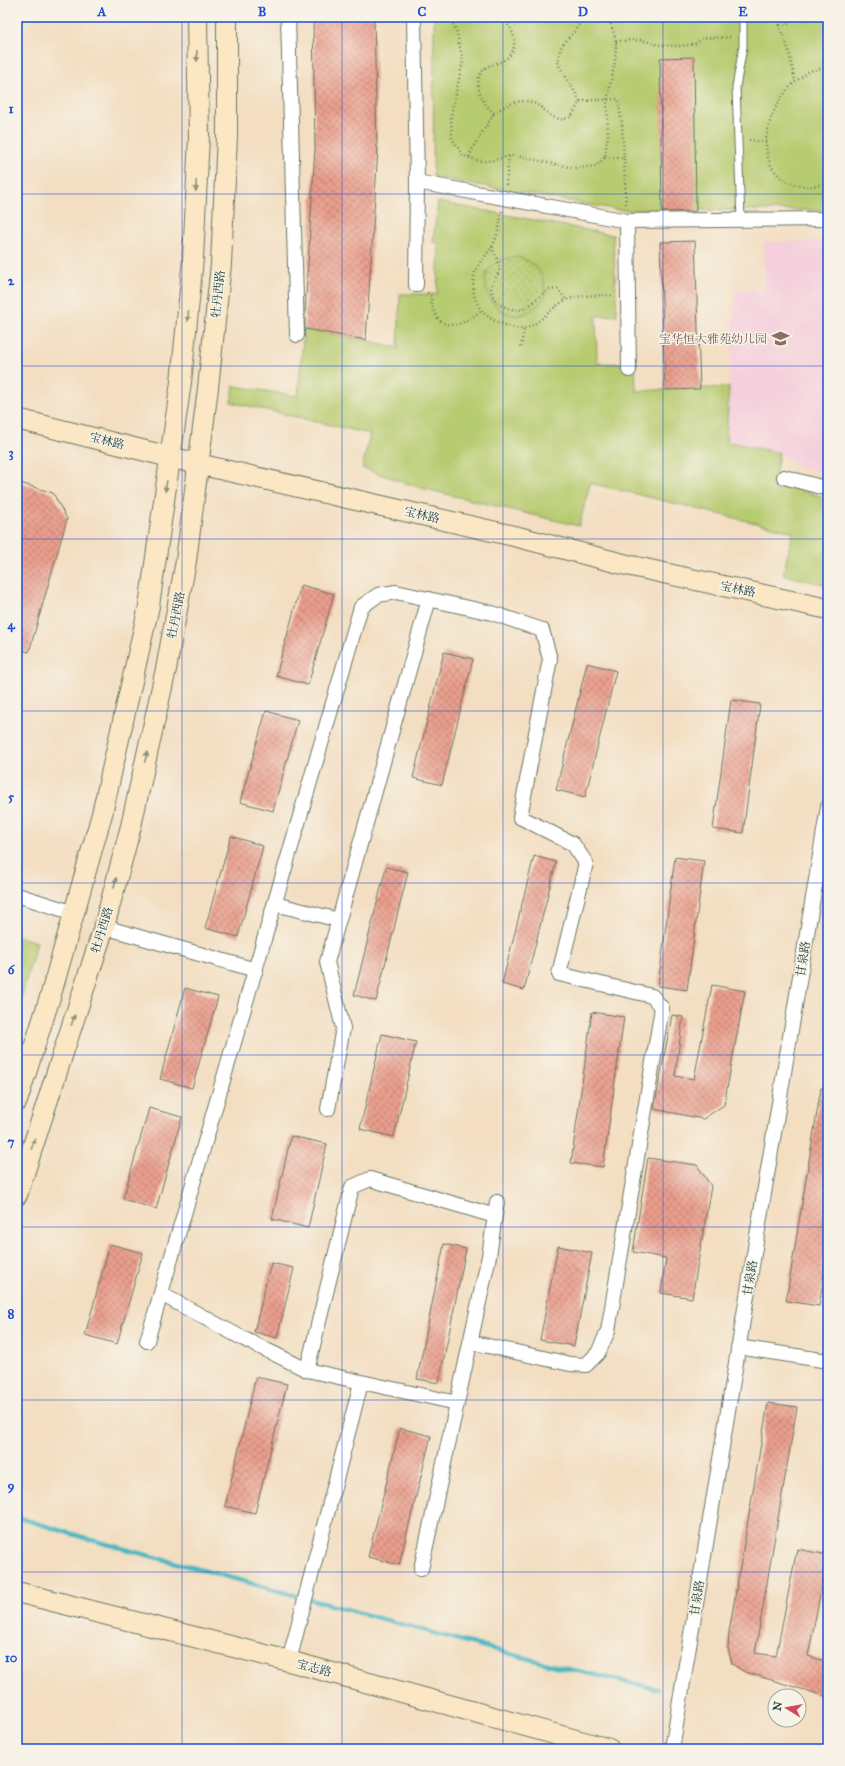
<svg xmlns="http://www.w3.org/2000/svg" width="845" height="1766" viewBox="0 0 845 1766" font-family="'IM FELL Great Primer','Noto Serif SC',serif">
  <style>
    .built { fill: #f5cfdb }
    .grass { fill: #b7cb6f; stroke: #6b8452 }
    .park { fill: url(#park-dots); stroke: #6b8452 }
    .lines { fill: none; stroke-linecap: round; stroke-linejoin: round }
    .stream { stroke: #48b7c2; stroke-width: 4.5 }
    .building { fill: url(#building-cross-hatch) }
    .lane-casing { stroke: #697565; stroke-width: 9 }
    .street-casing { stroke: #697565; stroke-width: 16 }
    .secondary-casing { stroke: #697565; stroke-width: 22 }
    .path { stroke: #697565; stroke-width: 2.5; stroke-dasharray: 1 3; stroke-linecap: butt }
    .lane { stroke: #fff; stroke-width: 7 }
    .street { stroke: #fff; stroke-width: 14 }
    .secondary { stroke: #fbe7c3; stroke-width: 20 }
    .oneway { fill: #8d927c }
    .grid { fill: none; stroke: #1d4ed8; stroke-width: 1; stroke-opacity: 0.55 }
    .labels { text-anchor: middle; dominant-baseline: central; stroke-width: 3; stroke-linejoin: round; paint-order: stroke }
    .street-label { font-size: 12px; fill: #1f3d34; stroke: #f7f3e8 }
    .education-label { font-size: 12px; fill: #785e54; stroke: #f7f3e8; text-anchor: end }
    .neatline { fill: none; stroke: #1d4ed8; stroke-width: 1.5 }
    .grid-label { font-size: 13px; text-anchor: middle; font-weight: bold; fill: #1d4ed8 }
  </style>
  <defs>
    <pattern id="park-dots" width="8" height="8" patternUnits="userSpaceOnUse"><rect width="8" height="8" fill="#b7cb6f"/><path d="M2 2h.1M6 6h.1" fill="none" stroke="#94a65c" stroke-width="1.8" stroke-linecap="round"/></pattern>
    <pattern id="building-cross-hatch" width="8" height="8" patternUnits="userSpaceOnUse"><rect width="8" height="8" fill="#eb9f8d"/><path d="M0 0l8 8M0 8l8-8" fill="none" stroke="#be8374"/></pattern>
  </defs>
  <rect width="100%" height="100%" fill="#f7f3e8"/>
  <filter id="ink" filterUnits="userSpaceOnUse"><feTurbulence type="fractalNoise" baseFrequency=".025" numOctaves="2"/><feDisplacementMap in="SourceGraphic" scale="8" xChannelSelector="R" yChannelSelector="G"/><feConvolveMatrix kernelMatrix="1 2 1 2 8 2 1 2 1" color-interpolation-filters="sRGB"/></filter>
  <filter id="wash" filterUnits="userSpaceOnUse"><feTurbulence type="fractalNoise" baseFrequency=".012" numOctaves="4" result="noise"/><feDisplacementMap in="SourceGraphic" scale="16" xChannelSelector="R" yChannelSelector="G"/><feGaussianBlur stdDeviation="0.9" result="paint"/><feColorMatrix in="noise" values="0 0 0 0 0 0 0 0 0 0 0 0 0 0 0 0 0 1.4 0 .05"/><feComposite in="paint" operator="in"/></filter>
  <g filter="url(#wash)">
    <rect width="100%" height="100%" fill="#f3dec1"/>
    <path class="built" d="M828 241V474L794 464 779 453 726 441 735 288 764 291V242Z"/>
    <path class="grass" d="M434 17H828V210H619L433 177Z
      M438 202 613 235 617 315 596 316 597 363 635 364 636 391 729 387 726 441 779 453 774 483 828 498V585L783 575 793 532 590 483 579 526 421 488 362 468 370 434 231 402 234 386 298 396 304 329 366 340 398 348 400 294H437L439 244 433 242Z
      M17 936 37 942 17 1012Z"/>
    <path class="park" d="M517 257C539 263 545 275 545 297 538 304 533 311 524 314 496 324 466 275 501 260 506 258 512 258 517 257Z"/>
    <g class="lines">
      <path class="stream" d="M17 1517 92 1540 555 1666 658 1689"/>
    </g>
    <g id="blocks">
      <path class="building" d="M313 17H374L377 148H378L366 340 305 329V313L315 148Z
        M694 57 696 211 662 212 660 58Z
        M695 241 700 389 665 390 660 242Z
        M17 482 53 493 67 519 29 652 17 649Z
        M301 585 334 594 308 685 276 676Z
        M444 652 473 659 442 785 413 778Z
        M587 663 616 671 585 797 556 790Z
        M731 700 760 704 743 833 713 829Z
        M266 711 298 720 273 811 240 802Z
        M231 836 263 846 238 937 205 928Z
        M534 856 556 862 524 990 502 984Z
        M675 857 704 861 687 990 658 986Z
        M386 867 408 872 376 1001 354 995Z
        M712 985 745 991 724 1105 703 1119 654 1109 672 1015 683 1017 675 1076 694 1079Z
        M185 988 218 997 192 1088 160 1079Z
        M592 1012 624 1017 603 1167 571 1163Z
        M382 1034 416 1042 394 1137 360 1129Z
        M821 1088 828 1089V1249L819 1306 786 1301Z
        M149 1108 182 1117 156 1209 123 1199Z
        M291 1136 327 1144 308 1228 272 1219Z
        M648 1158 697 1165 711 1186 692 1298 661 1293 666 1258 633 1252Z
        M110 1244 143 1253 117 1344 85 1335Z
        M444 1244 466 1249 439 1383 417 1379Z
        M558 1246 592 1253 574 1346 540 1340Z
        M271 1263 294 1268 277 1338 254 1332Z
        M256 1377 287 1384 255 1513 225 1506Z
        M768 1403 797 1407 755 1653 776 1656 797 1549 828 1555 808 1656 828 1662V1697L745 1672 732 1664 728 1648 729 1632Z
        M400 1428 431 1436 399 1565 368 1557Z"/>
    </g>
  </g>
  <g filter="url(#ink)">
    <use href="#blocks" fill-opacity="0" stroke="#697565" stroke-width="1"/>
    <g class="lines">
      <defs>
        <path id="lane" d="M741 220 736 87 743 47V17"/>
        <path id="street" d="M288 17 297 335
          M414 17 417 182 416 285
          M417 182 627 221 828 219
          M627 221 629 370
          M784 477 828 489
          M17 895 74 913
          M275 904 339 920
          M104 927 256 970
          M328 1109 343 1028 327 962 429 599
          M161 1294 242 1338 307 1370 457 1403
          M147 1341 361 607 378 595 396 592 492 613 542 630 550 659 520 817 573 844 586 863 559 974 652 996 662 1008 608 1331 598 1353 586 1365 570 1364 470 1342
          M738 1347 828 1361
          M307 1370 352 1187 370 1179 495 1216
          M421 1569 489 1256 497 1202
          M289 1661 361 1383
          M672 1749 828 807"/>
        <path id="secondary" d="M17 419 198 464 518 537 627 565 828 609
          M17 1101 51 994 102 814 149 606 181 382 193 259 199 137 197 17
          M17 1195 104 927 131 826 166 669 186 561 208 388 221 264 227 136V17
          M17 1592 289 1661 609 1749"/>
      </defs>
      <use href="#lane" class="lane-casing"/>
      <use href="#street" class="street-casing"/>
      <use href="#secondary" class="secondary-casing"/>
      <path class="path" d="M449 17 456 30 463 61 451 115 452 138 463 156C469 157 476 161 482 161 494 162 505 155 517 156L574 168 596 166 605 157 608 134 607 100 615 62 616 41 609 17
        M499 17C502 19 506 22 508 25 517 35 517 53 504 60 498 64 490 64 484 69 471 82 482 104 494 113 508 103 526 95 542 108 547 113 553 118 560 119 564 120 569 117 572 116L580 101 558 64C559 58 559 51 562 46 570 33 578 33 581 17
        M776 17 788 48 795 81
        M780 25H787L795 17
        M616 41 641 40 659 45 681 46 695 44 703 38 732 37
        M828 68C823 69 817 69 813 70 809 71 805 74 802 77 768 98 744 172 798 185 809 187 817 187 828 182
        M580 101 618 99 622 123 624 158
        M749 140 766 142
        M469 157C475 141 486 128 494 113
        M605 157 624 158 626 207
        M506 185 509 155
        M502 211C500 223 498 236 492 247 485 258 476 263 474 277 470 304 484 319 508 326 514 328 521 330 526 328 543 322 552 305 569 299 583 294 599 296 614 295
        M492 247C495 255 502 265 498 273 496 279 491 283 491 290 492 296 496 302 501 305 526 318 530 302 548 290L558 289 566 300
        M427 293 431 296C433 332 458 331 480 311
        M521 347 524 329"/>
      <use href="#lane" class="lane"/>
      <use href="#street" class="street"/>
      <use href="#secondary" class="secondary"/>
    </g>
    <defs><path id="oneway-solid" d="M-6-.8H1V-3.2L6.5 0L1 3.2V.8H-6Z"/></defs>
    <g class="oneway">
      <use href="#oneway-solid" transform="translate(197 56) rotate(89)"/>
      <use href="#oneway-solid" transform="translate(196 186) rotate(92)"/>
      <use href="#oneway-solid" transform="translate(188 316) rotate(96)"/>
      <use href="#oneway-solid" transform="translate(166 486) rotate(99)"/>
      <use href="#oneway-solid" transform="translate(146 757) rotate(-77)"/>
      <use href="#oneway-solid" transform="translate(115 883) rotate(-75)"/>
      <use href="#oneway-solid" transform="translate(73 1020) rotate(-72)"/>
      <use href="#oneway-solid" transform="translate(33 1144) rotate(-72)"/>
    </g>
  </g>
  <path class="grid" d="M182 17V1749M342 17V1749M503 17V1749M663 17V1749M17 194H828M17 366H828M17 539H828M17 711H828M17 883H828M17 1055H828M17 1227H828M17 1400H828M17 1572H828"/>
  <defs>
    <symbol id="school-bare" viewBox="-9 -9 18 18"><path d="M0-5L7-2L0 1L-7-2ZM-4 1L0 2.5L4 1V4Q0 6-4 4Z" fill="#8d6e63" stroke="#f7f3e8" stroke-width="2.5" paint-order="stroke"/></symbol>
  </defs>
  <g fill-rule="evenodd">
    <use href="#school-bare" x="768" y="326" width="25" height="25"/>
  </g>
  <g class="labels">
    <g class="street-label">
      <text transform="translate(218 294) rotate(-84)">牡丹西路</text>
      <text transform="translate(107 441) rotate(14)">宝林路</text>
      <text transform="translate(422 515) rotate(13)">宝林路</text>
      <text transform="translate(738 589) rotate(12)">宝林路</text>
      <text transform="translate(176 615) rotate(-79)">牡丹西路</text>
      <text transform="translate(102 930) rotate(-73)">牡丹西路</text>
      <text transform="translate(803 959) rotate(-81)">甘泉路</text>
      <text transform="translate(750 1278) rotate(-81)">甘泉路</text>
      <text transform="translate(697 1598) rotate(-81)">甘泉路</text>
      <text transform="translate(314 1668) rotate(15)">宝志路</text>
    </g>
    <g class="education-label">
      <text x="767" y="339">宝华恒大雅苑幼儿园</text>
    </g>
  </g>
  <rect width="845" height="1766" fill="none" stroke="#f7f3e8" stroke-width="44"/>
  <g transform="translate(787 1708) rotate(281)"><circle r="19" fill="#f7f3e8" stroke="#a1aaa0"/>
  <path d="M0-3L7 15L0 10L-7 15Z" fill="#d1495b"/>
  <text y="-6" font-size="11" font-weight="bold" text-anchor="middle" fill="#1f3d34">N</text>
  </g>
  <rect x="22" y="22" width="801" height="1722" class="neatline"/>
  <g class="grid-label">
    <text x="102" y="16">A</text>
    <text x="262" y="16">B</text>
    <text x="422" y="16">C</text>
    <text x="583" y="16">D</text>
    <text x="743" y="16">E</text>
    <text x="11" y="113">1</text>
    <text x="11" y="285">2</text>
    <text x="11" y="457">3</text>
    <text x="11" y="629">4</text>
    <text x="11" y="801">5</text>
    <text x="11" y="974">6</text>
    <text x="11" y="1146">7</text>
    <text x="11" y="1318">8</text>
    <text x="11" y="1490">9</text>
    <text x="11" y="1662">10</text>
  </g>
</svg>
